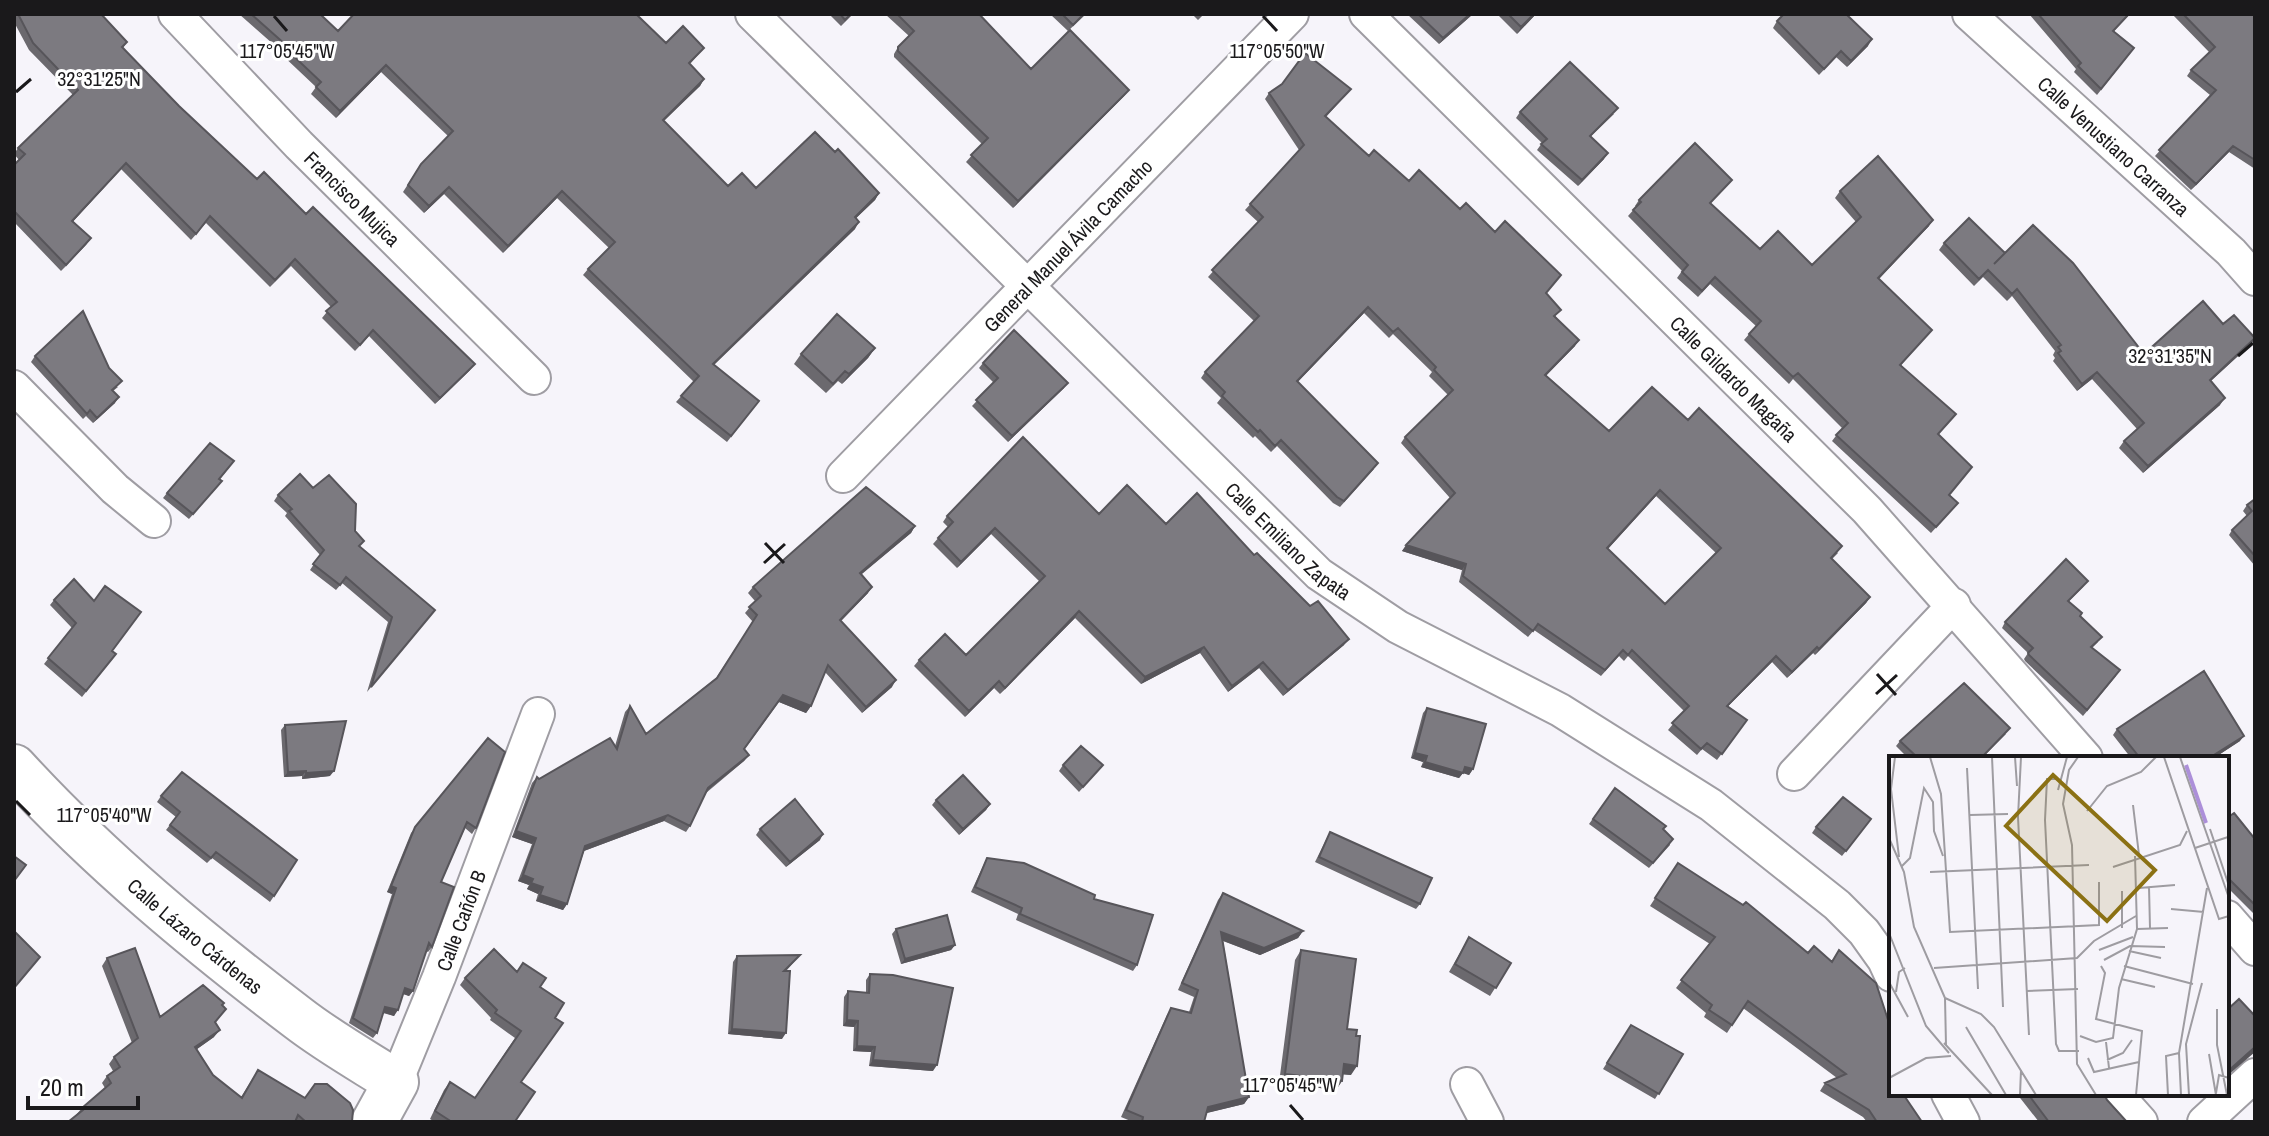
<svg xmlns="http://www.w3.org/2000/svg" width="2269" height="1136" viewBox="0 0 2269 1136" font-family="'Archivo Narrow',sans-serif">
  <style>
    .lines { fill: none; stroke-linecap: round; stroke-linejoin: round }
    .street-casing { stroke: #9f9da3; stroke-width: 36 }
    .secondary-casing { stroke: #9f9da3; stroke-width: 48 }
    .street { stroke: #fff; stroke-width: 32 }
    .secondary { stroke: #fff; stroke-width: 44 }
    .wall { fill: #6b696e; fill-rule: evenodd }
    .shaded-wall { fill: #57555a }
    .building { fill: #7c7a80; stroke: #57555a; stroke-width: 2; fill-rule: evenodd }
    .ticks { fill: none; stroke: #1a191b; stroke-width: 3 }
    .labels { text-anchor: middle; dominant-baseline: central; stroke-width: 6; stroke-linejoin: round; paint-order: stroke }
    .street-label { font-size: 20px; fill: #1a191b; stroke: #fff }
    .inset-river { fill: none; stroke: #ac8fd9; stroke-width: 4 }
    .inset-road { fill: none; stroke: #9e9ca1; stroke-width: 2 }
    .view { fill: #8b7114; fill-opacity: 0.15; stroke: #8b7114; stroke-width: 4 }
    .inset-edge { fill: none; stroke: #1a191b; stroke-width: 4 }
    .ticks-label { font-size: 20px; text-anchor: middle; fill: #1a191b; stroke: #fff; stroke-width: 6; stroke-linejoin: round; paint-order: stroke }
  </style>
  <rect width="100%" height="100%" fill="#f6f4fa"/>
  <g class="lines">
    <defs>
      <g id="street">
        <path id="s1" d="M175 14 299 145 534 378"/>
        <path id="s2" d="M752 14 1319 574 1398 627 1560 710 1711 805 1837 905 1864 932 1884 960 1891 975"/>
        <path id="s3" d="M1366 14 1867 510 2086 758"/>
        <path id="s4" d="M1969 14 2231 252 2255 279"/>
        <path d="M14 387 115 489 154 521"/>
        <path id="s5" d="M843 476 1292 14"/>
        <path d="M1794 774 1954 605"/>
        <path d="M2227 917 2255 949"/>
        <path id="s6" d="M396 1082 439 977 538 714"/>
        <path d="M1467 1084 1487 1122"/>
        <path d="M1948 1094 1963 1122"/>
        <path d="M2116 1094 2141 1122"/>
        <path d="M2204 1122 2255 1075"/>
      </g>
      <g id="secondary">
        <path id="s7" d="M14 767C99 860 198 942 298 1018 329 1042 363 1061 396 1082L374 1122"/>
      </g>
    </defs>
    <use href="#street" class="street-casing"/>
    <use href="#secondary" class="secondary-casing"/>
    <use href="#street" class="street"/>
    <use href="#secondary" class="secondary"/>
  </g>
  <path class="wall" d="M14 14H101L127 42 123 48 179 106 257 179 470 370 435 404 369 336 355 351 322 318 331 307 291 266 270 287 206 223 191 240 121 169 73 221 91 238 61 271 14 222V165L19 160 14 154 18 148 73 95 29 50 14 22Z
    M239 14H320L338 31 666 43 704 48 690 64 704 79 700 86 664 121 728 186 756 188 835 152 879 193 875 200 856 218 855 229 714 365 759 401 727 442 676 402 694 382 583 275 588 269 609 248 557 198 503 253 444 194 424 213 403 192 421 164 448 136 381 72 336 118 311 94 316 87 280 53 281 51Z
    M829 14H853L841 26Z
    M885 14H979L1031 69 1129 90 1124 96 1013 208 966 162 982 144 894 57V54L898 47 909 36Z
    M1050 14H1086L1068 31Z
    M1192 14H1204L1198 20Z
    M1407 14H1473L1439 44Z
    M1497 14H1536L1517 34Z
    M2029 14H2130L2114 31 2134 48 2097 95 2074 72 2076 69Z
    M2172 14H2255V169L2229 152 2191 190 2155 156 2210 95 2187 76 2191 70 2209 52Z
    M1777 21 1868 46 1847 67 1836 57 1819 75 1773 28Z
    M1282 84 1351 89 1326 117 1369 156 1409 181 1546 294 1556 317 1575 346 1546 375 1609 431 1688 420 1838 553 1832 559 1870 597 1866 603 1815 655 1813 653 1787 678 1772 662 1728 706 1747 720 1717 760 1702 749 1697 755 1668 730 1684 711 1628 656 1624 661 1619 656 1601 676 1534 630 1528 637 1459 582 1462 570 1402 551 1450 498 1401 443 1405 437 1448 395 1429 376 1432 372 1393 334 1389 338 1364 313 1297 382 1374 469 1340 507 1333 503 1277 446 1271 452 1255 436 1253 438 1217 403 1221 398 1201 378 1205 372 1254 321 1208 277 1258 222 1245 210 1299 150 1265 99 1269 93ZM1656 496 1716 553 1665 604 1608 549Z
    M1520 112 1614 114 1591 136 1604 159 1578 186 1537 150 1542 143 1516 118Z
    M1732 180 1710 204 1760 249 1812 265 1856 222 1835 198 1840 191 1929 226 1879 279 1932 330 1901 365 1951 420 1938 435 1950 495 1958 503 1931 533 1832 441 1842 428 1793 379 1789 384 1744 340 1756 326 1710 284 1698 297 1677 278 1682 271 1628 216 1636 207 1635 206 1639 200Z
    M1944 243 2005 253 2144 354 2223 324 2255 338 2250 345 2211 381 2220 405 2143 473 2119 448 2124 441 2137 429 2092 379 2077 391 2053 361 2055 358 2053 355 2055 351 2012 296 2007 301 1983 277 1974 286 1939 250Z
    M875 348 868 358 842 384 838 381 826 393 794 364 801 354Z
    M35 356 118 387 113 391 115 403 93 423 86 416 83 419 31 362Z
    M983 363 1064 388 1008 442 972 406 994 383 979 368Z
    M234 461 220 479 222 481 218 486 189 519 163 498 167 493Z
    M278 495 355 531 360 547 435 610 367 692 388 622 342 583 336 590 310 570 320 555 285 516 287 513 274 501Z
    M2255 499V566L2229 535 2232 530 2247 516 2243 511 2247 505Z
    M1099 514 1166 524 1254 555 1344 645 1283 696 1259 668 1228 692 1200 653 1141 684 1075 618 1000 694 994 688 965 717 914 666 919 660 966 655 1040 582 991 534 957 568 933 544 948 527 943 522 947 516Z
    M915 526 911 533 861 574 868 593 841 621 892 687 862 713 825 672 811 706 806 713 779 702 744 750 749 755 744 761 706 793 690 826 686 832 664 821 584 851 567 904 563 910 536 901 538 894 527 889 529 885 518 881 532 844 512 837 532 783 537 777 539 779 615 746 625 712 630 706 646 734 716 678 753 622 745 613 755 601 748 593 753 587Z
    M2084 586 2069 601 2098 642 2092 648 2116 676 2083 716 2025 661 2024 659 2028 653 2002 628 2005 622Z
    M54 600 116 654 82 697 44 664 72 628 50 605Z
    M1427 708 1473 769 1469 775 1463 773 1459 778 1421 767 1423 762 1411 758 1423 713Z
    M285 725 330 776 302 779V776L284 777 281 730Z
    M2117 729 2240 741 2214 758H2131L2113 735Z
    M2006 734 1982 758H1908L1896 746 1900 741Z
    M488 738 477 826 472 834 465 828 441 882 432 947 428 952 426 951 413 991 409 996 403 994 394 1016 383 1013 377 1033 373 1038 349 1023 392 894 387 892 411 833Z
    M1063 765H1103L1079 792 1059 771Z
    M1615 788 1663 829 1670 845 1649 868 1589 824Z
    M161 796 274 896 270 902 212 858 207 863 166 830 176 817 157 802Z
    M936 800 990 804 986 810 959 835 932 805Z
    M2227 818 2255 839V915L2227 887Z
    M1871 819 1842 856 1812 833 1816 827Z
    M760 829 820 840 786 867 756 835Z
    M1330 832 1420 904 1416 909 1315 862Z
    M987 858 1137 965 1133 971 1016 920 1018 914 971 892 984 864Z
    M1678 863 1808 953 1831 962 1839 950 1891 1094 1922 1122H1867L1863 1117 1820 1091 1825 1083 1837 1078 1743 1008 1727 1033 1704 1017 1706 1013 1676 988 1710 944 1650 906Z
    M1223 893 1303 931 1298 938 1260 955 1223 941 1249 1097 1244 1104 1206 1113 1204 1122H1133L1121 1117 1167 1015 1171 1008 1189 1012 1194 997 1178 990 1218 900Z
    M896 929 955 945 951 950 901 964 892 934Z
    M1469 937 1511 963 1490 996 1449 972Z
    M1301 950 1347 1029 1351 1075 1343 1074 1342 1081 1336 1090 1279 1083 1295 960Z
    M800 955 786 971 782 1039 728 1034 733 962 737 956Z
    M107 958 160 1017 223 1005 226 1009 215 1023 214 1037 197 1049 213 1075 241 1097 258 1070 305 1098 352 1122H68L76 1115 82 1108 105 1088 102 1083 107 1076 113 1071 109 1064 114 1057 132 1043 102 966Z
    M517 972 540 987 555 1018 521 1082 516 1120 519 1122H435L430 1119 444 1090 450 1082 475 1098 515 1038 490 1020 491 1018 460 985 465 978Z
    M870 974 933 1071 869 1066 871 1052 853 1051 854 1027 843 1026 844 997 848 991 866 993V980Z
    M1631 1025 1683 1054 1655 1099 1603 1069Z
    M2017 1094H2084L2086 1096 2107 1100 2127 1122H2039Z"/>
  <path class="shaded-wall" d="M1470 14H1473L1439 44 1443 38Z
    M1534 14H1536L1517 34 1521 27Z
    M1872 39 1868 46 1847 67 1851 61Z
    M386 65 381 72 336 118 340 111Z
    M704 79 700 86 658 126 663 120Z
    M1129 90 1124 96 1013 208 1018 201Z
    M2233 146 2229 152 2191 190 2196 184Z
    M1608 153 1604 159 1578 186 1582 180Z
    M126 163 121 169 68 227 72 221Z
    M449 187 444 194 424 213 429 206Z
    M562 191 557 198 503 253 508 246Z
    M879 193 875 200 850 224 855 217Z
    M1933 220 1929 226 1873 285 1878 278Z
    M859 222 855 229 708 370 713 364Z
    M91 238 86 245 61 271 66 265Z
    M1368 307 1364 313 1292 388 1297 381Z
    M2255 338 2250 345 2204 387 2210 380Z
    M1579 340 1575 346 1541 381 1545 375Z
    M875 348 868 358 842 384 849 374Z
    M475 364 470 370 435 404 440 398Z
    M2097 372 2092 379 2077 391 2082 384Z
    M1068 383 1064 388 1008 442 1012 436Z
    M119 397 115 403 93 423 97 418Z
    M2225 398 2220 405 2143 473 2148 466Z
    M1660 490 1656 496 1603 554 1607 548Z
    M915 526 911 533 856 579 860 573Z
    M995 528 991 534 957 568 961 562Z
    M1406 545 1466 564 1462 570 1402 551Z
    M872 587 868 593 836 626 840 620Z
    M1870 597 1866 603 1815 655 1819 649Z
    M1079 611 1075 618 1000 694 1005 688Z
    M1349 639 1344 645 1283 696 1288 690Z
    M1204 647 1200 653 1141 684 1145 677Z
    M1817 647 1813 653 1787 678 1792 672Z
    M1776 656 1772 662 1722 712 1727 706Z
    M1263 662 1259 668 1228 692 1232 686Z
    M896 680 892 687 862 713 866 707Z
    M999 681 994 688 965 717 969 711Z
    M783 695 811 706 806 713 779 702Z
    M2244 736 2240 741 2214 758H2209Z
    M1415 753 1427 756 1423 762 1411 758Z
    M749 755 744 761 703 794 708 788Z
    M1425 762 1465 767 1473 769 1469 775 1463 773 1459 778 1421 767Z
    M306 771 302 776 284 777 288 772Z
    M334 771 330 776 302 779 306 773Z
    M990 804 986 810 959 835 963 829Z
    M668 815 664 821 581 852 585 846Z
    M516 831 536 838 532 844 512 837Z
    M823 834 820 840 786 867 790 862Z
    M523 875 533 879 529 885 518 881Z
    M531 883 543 887 538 894 527 889Z
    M391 886 396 888 392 894 387 892Z
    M540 895 567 904 563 910 536 901Z
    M1303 931 1298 938 1260 955 1216 938 1221 932Z
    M955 945 951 950 901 964 905 959Z
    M405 988 413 991 409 996 401 993Z
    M385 1007 398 1010 394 1016 382 1012Z
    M847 1020 858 1021 854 1027 843 1026Z
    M732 1029 786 1033 782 1039 728 1034Z
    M220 1030 214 1037 190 1054 195 1047Z
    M857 1046 875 1047 871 1052 853 1051Z
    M2255 1047V1052L2227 1076V1072Z
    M873 1060 937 1065 933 1071 869 1066Z
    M1344 1064 1357 1066 1351 1075 1337 1074Z
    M1285 1074 1342 1081 1336 1090 1279 1083Z
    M1249 1097 1244 1104 1203 1114 1208 1107Z"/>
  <path class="building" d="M18 14H101L127 42 122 47 179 106 257 179 264 172 306 214 313 207 475 364 440 398 373 330 360 345 326 311 337 302 295 259 275 280 210 216 196 234 126 163 72 221 91 238 66 265 14 211V165L25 154 18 148 78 90 33 43Z
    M251 14H320L338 31 354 14H636L666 43 683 26 704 48 689 63 704 79 663 120 728 186 742 173 756 188 815 132 835 152 838 149 879 193 855 217 859 222 713 364 759 401 731 436 681 396 699 376 588 269 615 242 562 191 508 246 449 187 429 206 408 185 421 164 453 131 386 65 340 111 316 87 321 82 284 47 286 45Z
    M840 14H851L845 20Z
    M897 14H979L1031 69 1070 30 1129 90 1018 201 971 155 988 138 898 51V47L914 31Z
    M1062 14H1084L1073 25Z
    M1418 14H1470L1443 38Z
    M1508 14H1534L1521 27Z
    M1784 14H1846L1872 39 1851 61 1841 51 1824 69 1777 21Z
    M2038 14H2129L2113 31 2134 48 2101 89 2078 66 2081 63Z
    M2183 14H2255V160L2233 146 2196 184 2159 150 2216 90 2191 70 2215 47Z
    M1305 53 1351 89 1325 116 1369 156 1374 150 1409 181 1419 170 1460 209 1466 203 1495 232 1505 221 1561 275 1546 293 1561 310 1554 316 1579 340 1545 375 1609 431 1652 387 1688 420 1699 408 1842 546 1831 558 1870 597 1819 649 1817 647 1792 672 1776 656 1727 706 1747 720 1722 754 1707 743 1701 749 1672 723 1689 706 1632 650 1628 655 1623 650 1605 670 1538 624 1533 631 1463 576 1466 564 1406 545 1455 493 1405 437 1453 390 1434 370 1436 367 1398 328 1393 332 1368 307 1297 381 1378 463 1344 501 1337 497 1281 440 1275 446 1260 430 1258 432 1222 396 1225 392 1205 372 1259 316 1212 270 1263 217 1250 204 1304 145 1269 93 1282 84ZM1660 490 1721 548 1665 604 1607 548Z
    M1570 62 1618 108 1590 136 1608 153 1582 180 1541 144 1547 139 1520 112Z
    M1695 143 1732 180 1710 203 1760 249 1778 231 1812 265 1861 217 1840 191 1878 156 1933 220 1878 278 1932 330 1900 365 1956 414 1938 434 1972 467 1949 495 1958 503 1936 527 1836 435 1848 423 1798 373 1793 377 1749 334 1761 321 1715 277 1702 291 1682 272 1688 265 1633 210 1641 202 1639 200Z
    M1969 218 2005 253 1994 264 2033 225 2073 263 2144 354 2203 301 2223 324 2234 315 2255 338 2210 380 2225 398 2148 466 2124 441 2144 423 2097 372 2082 384 2058 353 2061 351 2058 347 2061 345 2017 289 2012 294 1988 270 1979 279 1944 243Z
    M83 311 109 368 122 381 112 390 119 397 97 418 90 410 87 414 35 356Z
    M837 314 875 348 849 374 845 371 833 384 801 354Z
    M1014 330 1068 383 1012 436 976 400 998 378 983 363Z
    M1023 437 1099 514 1127 485 1166 524 1197 493 1254 555 1257 553 1310 606 1318 601 1349 639 1288 690 1263 662 1232 686 1204 647 1145 677 1079 611 1005 688 999 681 969 711 919 660 945 634 966 655 1045 576 995 528 961 562 938 538 953 522 947 516Z
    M210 443 234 461 219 479 222 481 193 514 167 493Z
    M300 474 313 488 329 475 356 504 355 531 364 541 359 546 435 610 371 687 392 617 346 577 340 585 313 564 324 550 289 511 292 509 278 495Z
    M866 487 915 526 860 573 872 587 840 620 896 680 866 707 828 665 811 706 783 695 744 749 749 755 708 788 690 826 668 815 585 846 567 904 540 895 543 887 531 883 533 879 523 875 536 838 516 831 537 777 539 779 610 738 617 749 630 706 646 734 717 678 757 615 749 607 761 596 753 587Z
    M2255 499V556L2232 530 2252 511 2247 505Z
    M2066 559 2088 581 2068 601 2082 613 2080 616 2102 637 2091 647 2120 670 2087 710 2029 655 2028 653 2033 648 2005 622Z
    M74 579 94 601 105 586 141 612 112 651 116 654 86 691 48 658 76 623 54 600Z
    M2204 671 2244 736 2209 758H2140L2117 729Z
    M1964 683 2010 728 1981 758H1918L1900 741Z
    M1427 708 1486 724 1473 769 1465 767 1463 773 1425 762 1427 756 1415 753Z
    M346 721 334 771 306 773V771L288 772 285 725Z
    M488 738 505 752 477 826 476 828 467 822 441 882 454 887 432 947 429 943 413 991 405 988 398 1010 385 1007 377 1033 353 1018 396 888 391 886 415 827Z
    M1081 746 1103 765 1083 787 1063 765Z
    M182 772 297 860 274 896 216 852 211 858 170 825 180 812 161 796Z
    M963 775 990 804 963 829 936 800Z
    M1615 788 1666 826 1663 829 1673 839 1653 863 1593 819Z
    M1843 797 1871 819 1846 851 1816 827Z
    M795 799 823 834 790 862 760 829Z
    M2234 813 2255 839V905L2227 877V818Z
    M1330 832 1432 878 1420 904 1319 857Z
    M14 856 26 865 14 881Z
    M987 858 1024 863 1095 895 1094 899 1153 915 1137 965 1020 914 1022 908 975 887Z
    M1678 863 1743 905 1746 902 1808 953 1814 946 1832 962 1839 950 1876 983 1891 1029V1074L1890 1075 1891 1077V1094H1903L1922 1122H1877L1869 1110 1825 1083 1846 1074 1748 1001 1732 1025 1709 1010 1712 1005 1681 980 1715 937 1655 898Z
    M1223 893 1303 931 1264 948 1221 932 1249 1097 1208 1107 1204 1122H1142L1143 1117 1126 1110 1171 1008 1191 1013 1198 990 1182 983Z
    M947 915 955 945 905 959 896 929Z
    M14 931 40 957 14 988Z
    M1469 937 1511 963 1496 988 1455 964Z
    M135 948 160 1017 203 985 224 1003 222 1005 226 1009 215 1022 220 1030 195 1047 213 1075 242 1098 258 1070 305 1098 315 1084H327L350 1103 353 1110 352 1122H306L298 1115 295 1122H68L83 1110 82 1108 111 1083 107 1076 120 1067 114 1057 138 1038 107 958Z
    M494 949 517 972 523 963 546 978 540 987 564 1003 555 1018 563 1023 521 1082 535 1092 516 1120 519 1122H452L435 1111 450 1082 475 1098 521 1031 495 1013 497 1010 465 978Z
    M1301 950 1356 959 1347 1029 1357 1030 1356 1036H1360L1357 1066 1344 1064 1342 1081 1285 1074Z
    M800 955 784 971H790L786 1033 732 1029 737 956Z
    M870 974 893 975 953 988 937 1065 873 1060 875 1047 857 1046 858 1021 847 1020 848 991 869 993Z
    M2239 999 2255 1016V1047L2227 1072V1010Z
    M1631 1025 1683 1054 1659 1094 1607 1063Z
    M2028 1094H2084L2086 1096 2088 1094H2104L2107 1100 2127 1122H2049Z"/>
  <path class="ticks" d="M274 16 287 31M1263 16 1277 31M16 92 31 79M2238 356 2253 343M765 543 784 563M764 563 785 544M1877 674 1896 695M1876 694 1897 675M16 801 30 815M1290 1105 1303 1120"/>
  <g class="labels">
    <g class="street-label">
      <text stroke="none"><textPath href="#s4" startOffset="196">Calle Venustiano Carranza</textPath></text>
      <text stroke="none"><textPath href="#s1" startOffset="256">Francisco Mujica</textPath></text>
      <text stroke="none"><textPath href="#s5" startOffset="322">General Manuel Ávila Camacho</textPath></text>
      <text stroke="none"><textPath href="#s3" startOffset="518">Calle Gildardo Magaña</textPath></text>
      <text stroke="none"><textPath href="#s2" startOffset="752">Calle Emiliano Zapata</textPath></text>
      <text stroke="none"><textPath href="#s6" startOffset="174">Calle Cañón B</textPath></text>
      <text stroke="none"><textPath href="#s7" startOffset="248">Calle Lázaro Cárdenas</textPath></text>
    </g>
  </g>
  <g transform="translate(1889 756)">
    <rect width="340" height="340" fill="#f6f4fa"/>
    <path class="inset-river" d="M297 9 317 67"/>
    <path class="inset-road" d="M6 1 2 33 10 101M41 1 52 38 61 176 210 169V126M103 1 114 251M126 1 128 30M132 1 129 61 140 279M189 1 180 14 174 48 183 89 188 308 207 339M275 1 330 163 340 160M291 1 340 142M78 12 89 233M169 23H158L156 64 167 288 170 295H190M169 34 178 1M244 49 250 99M198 55 218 30 252 16 267 1M81 59 119 58M321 73 340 130M0 82 15 116 25 171 56 242 57 289M306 92 339 81M13 110 21 102 35 32 44 46 45 75 54 100M224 111 291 89 298 75M41 116 200 109M260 131 261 172M250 132 286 129M282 153 315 156M233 172V135M248 173 279 172M0 177 37 270 60 297M210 194 244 181M240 195 272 202M215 204 241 190 276 191M212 210 216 217 207 263 253 275 247 339M235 210 304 228M45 212 188 202 205 185 247 160M232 223 266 231M0 226 19 261M138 235 189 233M7 236 10 216 16 212M56 242 92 258 105 271 147 339M328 253V289L338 339M77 271 117 339M191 280 207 286 224 282 230 232 248 173 246 100M217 286 220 312M55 287 103 339M320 298 327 339M199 302 205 316 250 306M218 304 234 297 243 284M0 322 37 302 62 300M327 337 330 319 340 322M131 339 132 314M279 339 277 300 290 297M292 339 290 297 318 132M300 339 297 288 313 227"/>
    <path class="view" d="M164 19 266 114 218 165 117 70Z"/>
    <rect width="340" height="340" class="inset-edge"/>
  </g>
  <g class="ticks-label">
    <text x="287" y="58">117°05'45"W</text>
    <text x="1277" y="58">117°05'50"W</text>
    <text x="99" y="86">32°31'25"N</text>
    <text x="2170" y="363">32°31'35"N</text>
    <text x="104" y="822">117°05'40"W</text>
    <text x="1290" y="1092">117°05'45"W</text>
  </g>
  <rect width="2269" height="1136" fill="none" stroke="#1a191b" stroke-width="32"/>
  <path d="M28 1096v12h110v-12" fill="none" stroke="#1a191b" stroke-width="4"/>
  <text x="40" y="1096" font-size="24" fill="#1a191b" stroke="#ffffff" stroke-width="6" paint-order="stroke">20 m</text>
</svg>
